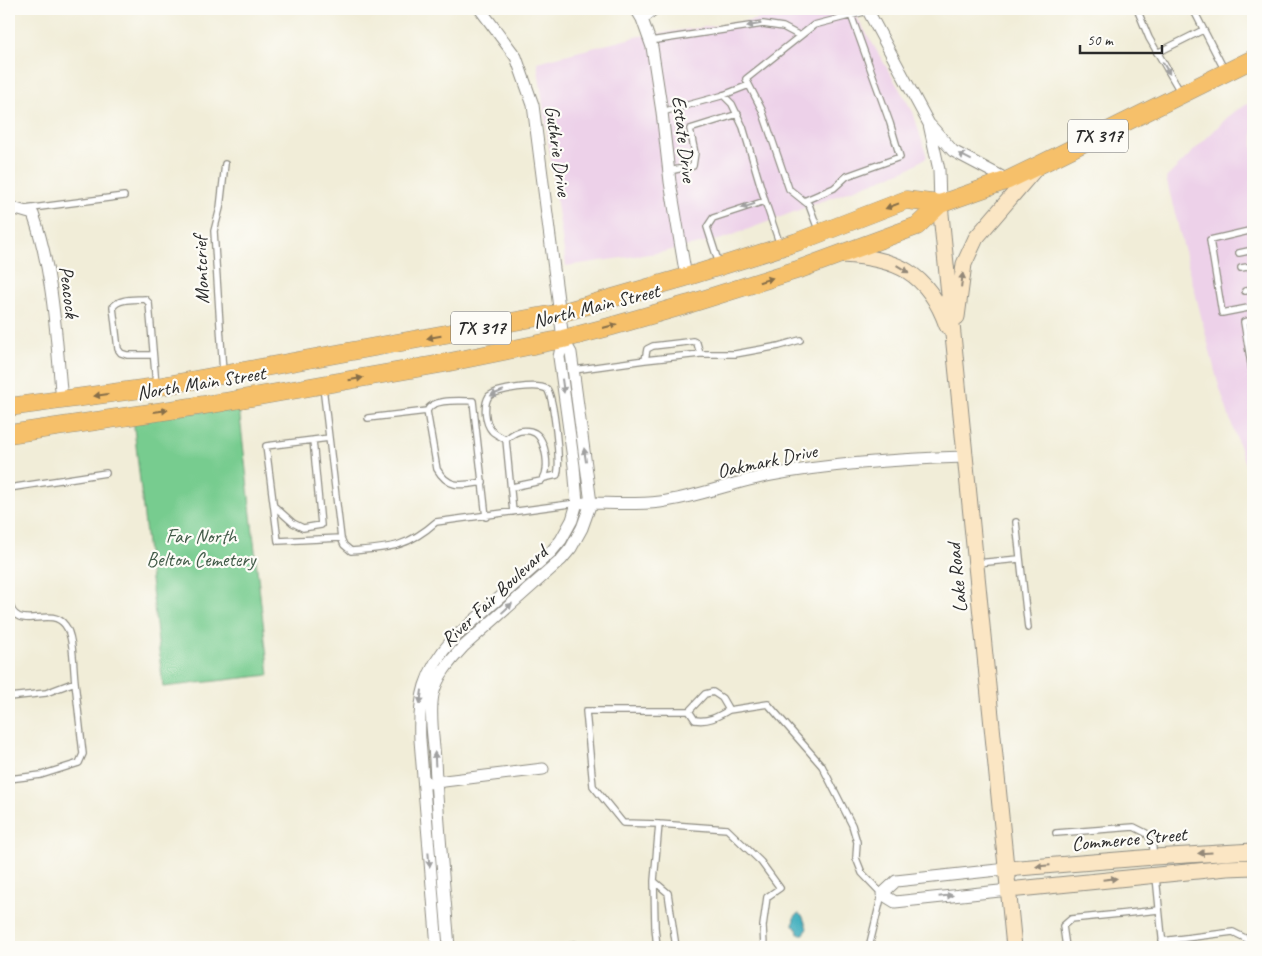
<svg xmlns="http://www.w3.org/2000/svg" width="1262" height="956" viewBox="0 0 1262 956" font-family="Caveat,sans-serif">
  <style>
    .built { fill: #edd1e9 }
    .green { fill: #77cc8f; stroke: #517c5d }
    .water { fill: #42afbe; stroke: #366d74 }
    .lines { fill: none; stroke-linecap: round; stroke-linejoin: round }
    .lane-casing { stroke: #8e8c82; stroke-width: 8 }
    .street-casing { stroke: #8e8c82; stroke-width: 13 }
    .secondary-casing { stroke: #8e8c82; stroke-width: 17 }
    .primary-casing { stroke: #8e8c82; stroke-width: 19 }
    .lane { stroke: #fff; stroke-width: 5.5 }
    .street { stroke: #fff; stroke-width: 11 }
    .secondary { stroke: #fbe6c4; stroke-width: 15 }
    .primary { stroke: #f6c06b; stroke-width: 18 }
    .oneway { fill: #a0a0a0 }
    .oneway2 { fill: #866e48 }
    .oneway3 { fill: #938878 }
    .labels { text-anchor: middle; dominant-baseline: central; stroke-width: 4.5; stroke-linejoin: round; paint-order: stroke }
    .shield { fill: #fdfcf7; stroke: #6a6a68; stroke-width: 1 }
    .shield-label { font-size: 19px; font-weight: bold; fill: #2b2b2b }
    .street-label { font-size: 20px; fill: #2b2b2b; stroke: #fdfcf7 }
    .park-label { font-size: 20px; fill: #425b49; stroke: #fdfcf7 }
  </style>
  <rect width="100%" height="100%" fill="#fdfcf7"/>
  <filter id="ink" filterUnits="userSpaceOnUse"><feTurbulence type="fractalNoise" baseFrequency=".02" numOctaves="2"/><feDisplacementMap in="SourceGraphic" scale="10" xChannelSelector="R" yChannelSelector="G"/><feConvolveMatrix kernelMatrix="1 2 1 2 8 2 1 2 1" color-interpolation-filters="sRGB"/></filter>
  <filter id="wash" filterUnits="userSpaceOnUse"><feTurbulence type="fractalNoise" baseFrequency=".0096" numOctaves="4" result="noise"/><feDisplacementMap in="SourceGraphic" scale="20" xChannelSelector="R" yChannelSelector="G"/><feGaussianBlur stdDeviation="1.12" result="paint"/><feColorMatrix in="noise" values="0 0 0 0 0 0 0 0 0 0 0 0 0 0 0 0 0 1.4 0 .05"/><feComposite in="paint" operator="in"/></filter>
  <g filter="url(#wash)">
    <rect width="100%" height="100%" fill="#f1edd8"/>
    <path class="built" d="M766 9H852L913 112 927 157 908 169 722 239 663 252 566 266 537 62 640 36 749 21 770 16Z
      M1253 101V488L1218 383 1166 178 1233 112Z"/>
    <path class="green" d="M239 408 269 675 163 687 133 419Z"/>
    <path class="water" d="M798 913 803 917 807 928 804 934H798L797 929 793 925 794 918Z"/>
  </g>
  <g filter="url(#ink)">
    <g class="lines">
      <defs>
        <path id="lane" d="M1137 9 1149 38 1181 93
          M1193 9 1225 71
          M650 41 763 24 783 27 800 36
          M1157 53 1203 30
          M723 95 732 104 743 127 765 201
          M662 112 721 96 749 85
          M669 171 693 166 695 153 690 129 738 114
          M804 201 834 188 847 176 900 157 890 123 851 15
          M25 209 124 196
          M1253 230 1210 240 1222 313 1253 307
          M819 232 809 205 789 189 762 110 746 79 814 25 868 11
          M1239 253 1253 250
          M719 264 707 227 713 218 765 201 780 245
          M1241 268 1253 266
          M1245 291 1253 290
          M1253 320 1244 322 1253 376
          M153 355H127L121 353 118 349 113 307C119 298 135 300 145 299L149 303 156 385
          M645 360 647 349 653 346 687 342 693 341 697 343 700 354
          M574 370 645 360 700 354H735L779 346 800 340
          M223 373 214 231 220 208 225 164
          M323 387 341 538 344 545 351 551C388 548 407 548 436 522L577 503
          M368 418 427 411
          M329 438 266 446 278 541 341 538
          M506 440C502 437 496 435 492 431 485 423 483 405 489 396 498 389 537 383 547 389 554 398 561 464 557 475L544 478
          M483 482C463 485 449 490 437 469L427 411C432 398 461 401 473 401L486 517
          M512 487 541 481C551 472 546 440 535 433 530 430 525 430 520 431 514 433 510 435 506 440L513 512
          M9 488 106 473
          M274 506 293 523 303 528 321 525 313 440
          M1016 522 1028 628
          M977 563 1019 559
          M9 600C14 636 50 604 65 625 74 636 73 667 75 682L46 693 9 697
          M689 711 695 720C709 722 717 717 729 710
          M9 779 41 775 79 763 83 754 75 682
          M659 824 727 829 761 862 780 888 767 897 763 926 764 947
          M1056 833 1134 827 1146 833 1152 841 1154 857
          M1156 877 1163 947
          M654 881 655 927 657 947
          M1162 941 1233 932 1251 941 1253 945
          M676 947 668 893 654 881 659 824 623 823 593 786 586 711H689L705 694 713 692 722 698 729 710 768 704 822 766 852 825 857 842 856 858 862 873 882 894 869 947
          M1066 947 1063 926 1071 919 1159 910"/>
        <path id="street" d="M636 9 642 19 652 47 662 112 670 182 686 277
          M867 9 929 124 939 170 940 204
          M642 19 654 9
          M930 125 953 151 1008 180
          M9 207 33 214C54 274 56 338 62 401
          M584 503C609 503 635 505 660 502 698 497 734 482 771 475 835 463 901 459 965 457
          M428 783 543 769
          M1007 869 896 881 882 894 895 902 1009 890
          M437 947 420 740C418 698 424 671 453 639L551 552 561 540 572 520 577 503 574 466 559 357 563 339 533 105 516 57 480 9
          M449 947C444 885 438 823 435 760 434 741 429 714 433 695 437 676 450 661 463 647L561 560 571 548 582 528 591 503 571 353 563 339
          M573 947H575"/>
        <path id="secondary" d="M940 204 1014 947
          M842 255C896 258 928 272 947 326
          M957 317 964 264 976 238 1036 168
          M1007 869 1154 857 1253 851
          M1009 890 1227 868 1253 867"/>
        <path id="primary" d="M9 407 156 387 560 313 686 277 797 242 906 200 940 204
          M9 434 224 402 440 364 563 339 609 327 689 304 800 269 917 226 940 204 1008 180 1037 166 1253 59"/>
      </defs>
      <use href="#lane" class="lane-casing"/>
      <use href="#street" class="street-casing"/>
      <use href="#secondary" class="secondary-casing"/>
      <use href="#primary" class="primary-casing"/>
      <use href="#lane" class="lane"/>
      <use href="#street" class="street"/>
      <use href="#secondary" class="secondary"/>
      <use href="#primary" class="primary"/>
    </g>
    <defs><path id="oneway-solid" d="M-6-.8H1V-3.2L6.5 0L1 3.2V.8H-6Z" transform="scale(1.25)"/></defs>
    <g class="oneway">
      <use href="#oneway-solid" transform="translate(754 25) rotate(171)"/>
      <use href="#oneway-solid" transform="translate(1166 68) rotate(59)"/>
      <use href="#oneway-solid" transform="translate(965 157) rotate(-153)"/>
      <use href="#oneway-solid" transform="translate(748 206) rotate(162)"/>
      <use href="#oneway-solid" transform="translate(563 386) rotate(82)"/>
      <use href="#oneway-solid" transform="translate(497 393) rotate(157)"/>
      <use href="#oneway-solid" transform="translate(585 455) rotate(-98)"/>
      <use href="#oneway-solid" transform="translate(507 608) rotate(-43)"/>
      <use href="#oneway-solid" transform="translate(421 697) rotate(98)"/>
      <use href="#oneway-solid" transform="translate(435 759) rotate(-93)"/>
      <use href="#oneway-solid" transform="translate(429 860) rotate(85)"/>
      <use href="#oneway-solid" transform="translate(946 896) rotate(-6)"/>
    </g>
    <g class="oneway2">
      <use href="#oneway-solid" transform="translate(892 206) rotate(159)"/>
      <use href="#oneway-solid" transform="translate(766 280) rotate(-18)"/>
      <use href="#oneway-solid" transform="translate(610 326) rotate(-15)"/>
      <use href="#oneway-solid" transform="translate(434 337) rotate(170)"/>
      <use href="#oneway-solid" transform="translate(356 379) rotate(-10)"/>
      <use href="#oneway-solid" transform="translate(101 395) rotate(172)"/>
      <use href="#oneway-solid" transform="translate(161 411) rotate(-8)"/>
    </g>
    <g class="oneway3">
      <use href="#oneway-solid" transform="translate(903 269) rotate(31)"/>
      <use href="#oneway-solid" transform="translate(962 280) rotate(-83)"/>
      <use href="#oneway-solid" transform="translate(1205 853) rotate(176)"/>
      <use href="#oneway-solid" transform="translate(1043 866) rotate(175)"/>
      <use href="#oneway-solid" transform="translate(1110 879) rotate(-6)"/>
    </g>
  </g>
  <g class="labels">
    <g class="shield">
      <rect x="1068" y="119.5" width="60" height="33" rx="4"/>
      <rect x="451" y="311.5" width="60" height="33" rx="4"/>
    </g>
    <g class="shield-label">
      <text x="1098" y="136">TX 317</text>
      <text x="481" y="328">TX 317</text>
    </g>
    <g class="street-label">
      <text transform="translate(684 139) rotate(83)">Estate Drive</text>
      <text transform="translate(558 151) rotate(82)">Guthrie Drive</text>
      <text transform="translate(201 270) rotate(-92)">Montcrief</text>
      <text transform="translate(69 292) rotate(83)">Peacock</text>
      <text transform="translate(596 306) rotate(-14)">North Main Street</text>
      <text transform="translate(201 383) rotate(-9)">North Main Street</text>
      <text transform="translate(767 461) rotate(-12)">Oakmark Drive</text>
      <text transform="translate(957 578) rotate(-96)">Lake Road</text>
      <text transform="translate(494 596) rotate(-43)">River Fair Boulevard</text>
      <text transform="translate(1129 839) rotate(-5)">Commerce Street</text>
    </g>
    <g class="park-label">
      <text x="201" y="536">Far North<tspan x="201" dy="23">Belton Cemetery</tspan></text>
    </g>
  </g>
  <rect width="1262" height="956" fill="none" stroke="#fdfcf7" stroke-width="30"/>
  <path d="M1080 45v8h82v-8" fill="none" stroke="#2b2b2b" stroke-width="2.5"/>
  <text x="1087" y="45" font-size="15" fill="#2b2b2b" stroke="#fdfcf7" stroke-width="4" paint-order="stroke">50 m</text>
</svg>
